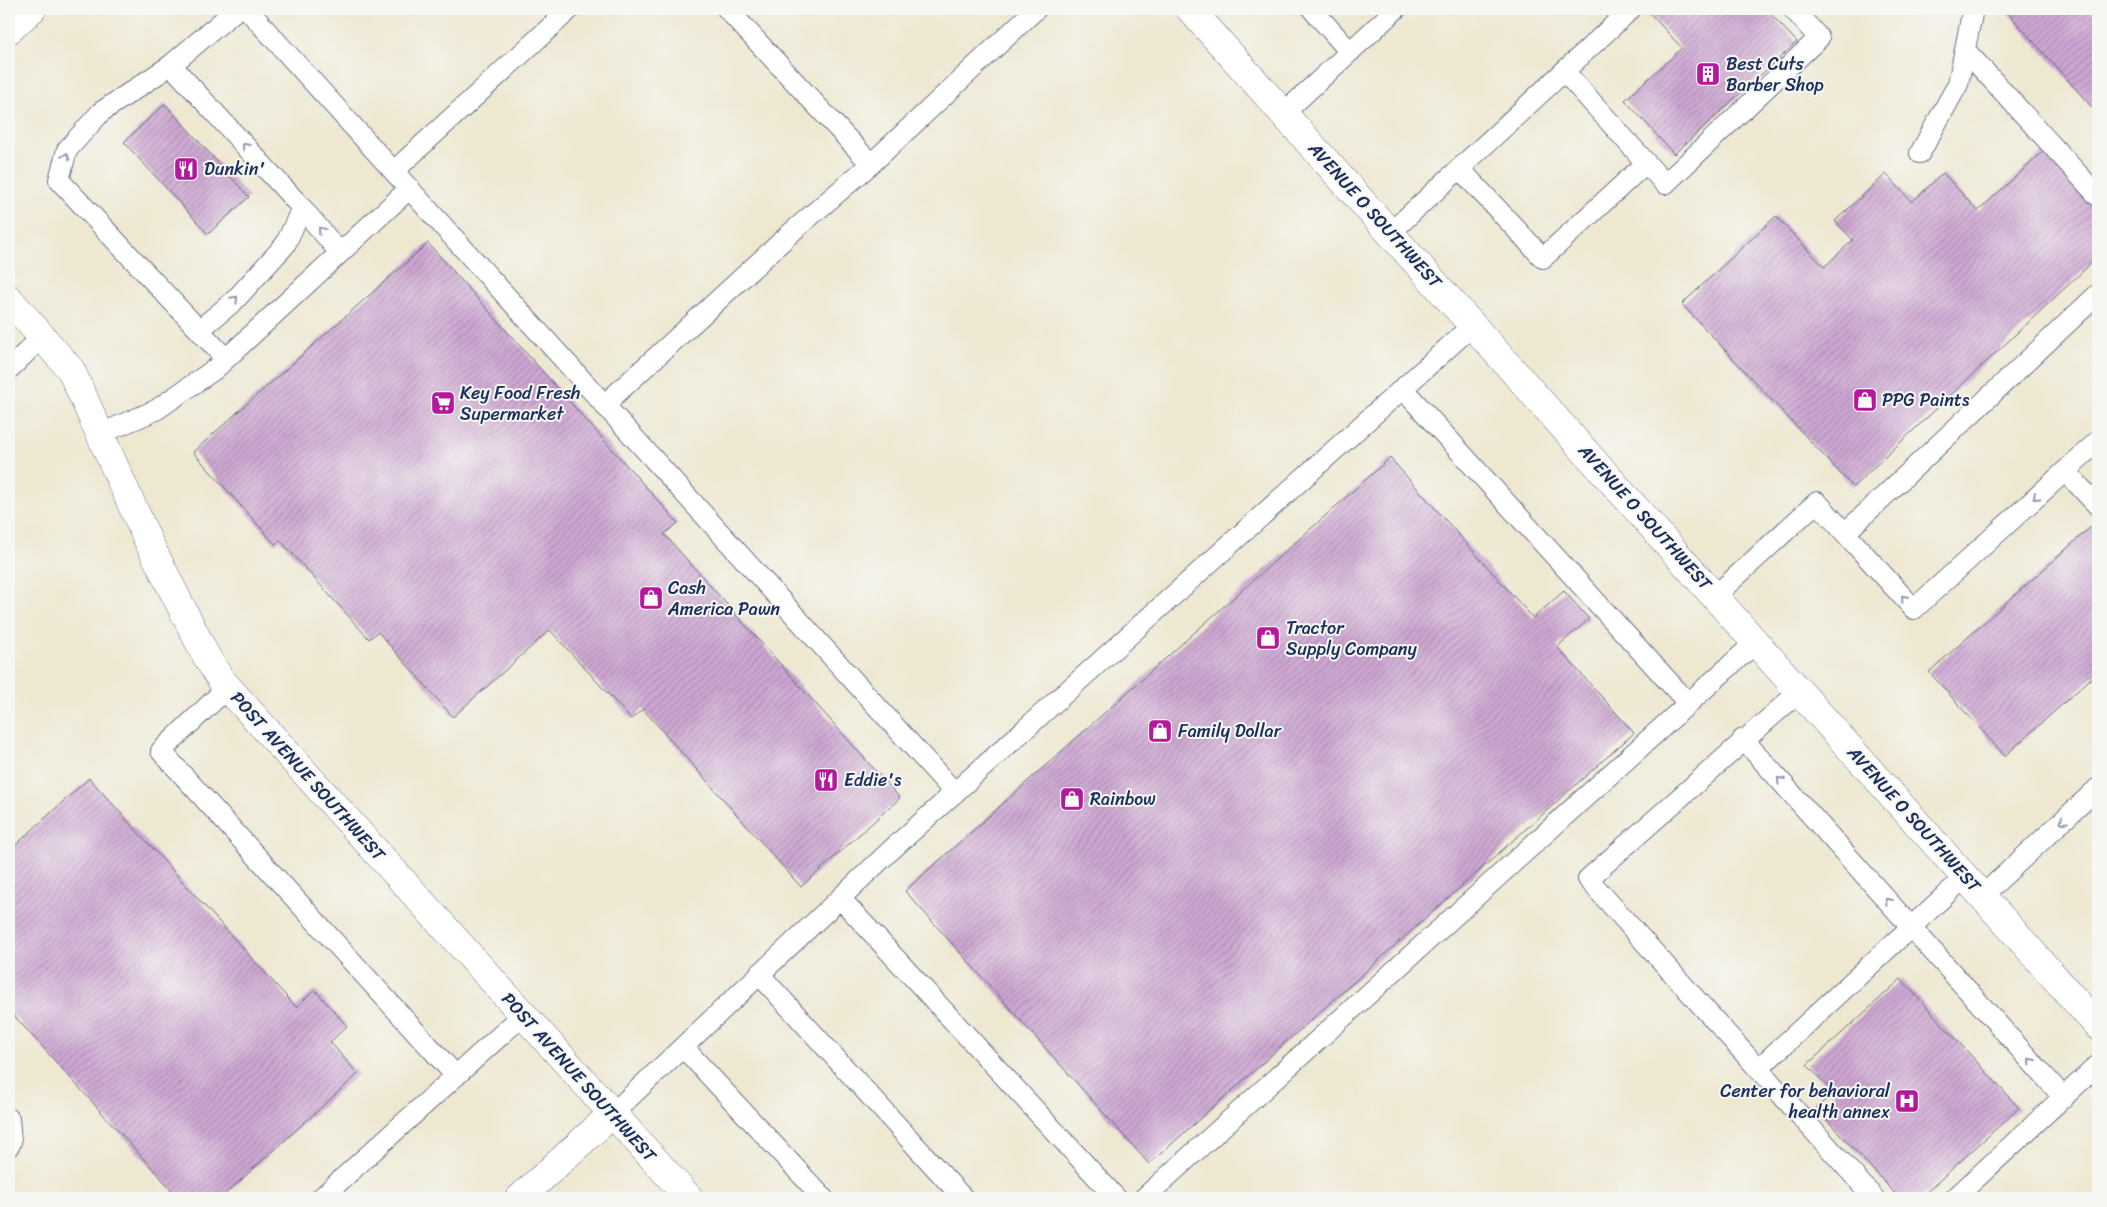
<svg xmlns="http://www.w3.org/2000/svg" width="2107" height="1207" viewBox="0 0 2107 1207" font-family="Sriracha,sans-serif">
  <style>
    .building { fill: url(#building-hatch) }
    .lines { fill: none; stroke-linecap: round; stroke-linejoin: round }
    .lane-casing { stroke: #657086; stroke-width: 22 }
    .street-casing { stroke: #657086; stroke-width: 29 }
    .secondary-casing { stroke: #657086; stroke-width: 29 }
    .highway-casing { stroke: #657086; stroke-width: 29 }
    .lane { stroke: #fff; stroke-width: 20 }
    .street { stroke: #fff; stroke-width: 28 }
    .secondary { stroke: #fff; stroke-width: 28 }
    .highway { stroke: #fff; stroke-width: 28 }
    .oneway { stroke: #8d97ae }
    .labels { text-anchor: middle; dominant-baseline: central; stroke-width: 4; stroke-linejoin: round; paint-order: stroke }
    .poi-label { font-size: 18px; fill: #1b2f5e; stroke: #f6f6f2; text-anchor: start }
    .street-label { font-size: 18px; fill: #1b2f5e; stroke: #f6f6f2 }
  </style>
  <defs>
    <pattern id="building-hatch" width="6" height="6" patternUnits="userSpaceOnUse" patternTransform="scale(1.25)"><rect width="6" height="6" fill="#cea7d2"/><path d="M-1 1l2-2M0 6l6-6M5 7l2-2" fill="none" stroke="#a688ae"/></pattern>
  </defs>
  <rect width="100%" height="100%" fill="#f6f6f2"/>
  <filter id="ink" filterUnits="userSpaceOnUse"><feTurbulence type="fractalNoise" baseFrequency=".02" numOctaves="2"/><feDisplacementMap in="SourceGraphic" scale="10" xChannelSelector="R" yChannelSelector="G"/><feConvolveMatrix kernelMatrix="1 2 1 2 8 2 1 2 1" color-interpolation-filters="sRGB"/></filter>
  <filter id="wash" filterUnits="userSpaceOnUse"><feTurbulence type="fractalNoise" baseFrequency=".0096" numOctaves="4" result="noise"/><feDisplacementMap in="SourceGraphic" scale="20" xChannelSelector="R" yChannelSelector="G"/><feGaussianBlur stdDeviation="1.12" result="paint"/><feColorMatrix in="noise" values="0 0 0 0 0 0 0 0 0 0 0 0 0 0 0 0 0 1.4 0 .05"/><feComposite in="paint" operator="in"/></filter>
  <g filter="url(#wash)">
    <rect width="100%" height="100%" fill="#eee8d1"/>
    <g id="blocks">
      <path class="building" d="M1646 9H1766L1797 42 1674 154 1625 100 1682 48Z
        M2013 9H2098V114L2008 13Z
        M165 104 249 197 208 234 124 142Z
        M2047 148 2098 203V257L1853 487 1682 304 1776 216 1824 267 1853 240 1835 221 1886 174 1912 202 1943 173 1978 211Z
        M428 243 678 523 664 534 900 798 801 887 643 709 631 719 550 630 453 717 378 632 369 639 280 540 275 544 193 452Z
        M1390 458 1533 618 1564 591 1589 619 1557 647 1634 733 1149 1164 905 891Z
        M2094 524 2098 529V672L2005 756 1929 672Z
        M89 778 296 1007 315 990 347 1026 330 1042 358 1074 221 1198H179L9 1010V851Z
        M1901 979 2019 1108 1920 1198H1899L1816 1108 1834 1093 1807 1065Z"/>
    </g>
  </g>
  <g filter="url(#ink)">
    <use href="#blocks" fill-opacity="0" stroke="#657086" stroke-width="1"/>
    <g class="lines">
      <defs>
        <path id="lane" d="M247 9 955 793
          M727 9 871 164
          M1312 9 1350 52
          M1965 50 2098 196
          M171 65 302 208 285 245 234 301 199 330
          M1564 71 1665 184 1819 38 1793 9
          M1284 113 1396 9
          M1920 153 1958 84 1973 9
          M1460 169 1543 258 1646 163
          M394 171 570 9
          M302 208 340 253
          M1390 233 1630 10 1628 9
          M226 359 59 180 67 150 101 112 171 65 237 9
          M9 369 42 337
          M1403 389 1688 703
          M604 405 793 231 871 164 1036 9
          M100 434 156 410 215 369 410 188
          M2065 471 2098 506
          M1845 533 1914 609 2098 441
          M1715 596 1817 502 1845 533 2098 294
          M228 687 161 751 456 1076
          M1800 691 1588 879 1874 1198
          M1743 739 2064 1098
          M1982 896 2098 788
          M840 898 1116 1198
          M759 974 963 1198
          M683 1047 823 1198
          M1759 1068 1965 877
          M612 1114 890 851 1473 325
          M9 1119 11 1142 9 1146
          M321 1198 523 1015
          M1144 1198 1756 642
          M1955 1198 2098 1065"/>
        <path id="street" d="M9 299 71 370 149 543 205 654 221 680 689 1198
          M520 1198 612 1114"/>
        <path id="secondary" d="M1190 9 2098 1026"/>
        <path id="highway" d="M9 30 32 9"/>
      </defs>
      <use href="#lane" class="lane-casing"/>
      <use href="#street" class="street-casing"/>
      <use href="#secondary" class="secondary-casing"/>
      <use href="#highway" class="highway-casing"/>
      <use href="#lane" class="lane"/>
      <use href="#street" class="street"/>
      <use href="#secondary" class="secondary"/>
      <use href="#highway" class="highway"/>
    </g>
    <defs><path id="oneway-chevron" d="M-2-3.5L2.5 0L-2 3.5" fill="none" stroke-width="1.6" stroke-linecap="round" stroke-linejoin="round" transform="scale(1.25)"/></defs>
    <g class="oneway">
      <use href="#oneway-chevron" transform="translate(245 146) rotate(-132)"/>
      <use href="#oneway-chevron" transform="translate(66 156) rotate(-72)"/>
      <use href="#oneway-chevron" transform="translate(321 230) rotate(-131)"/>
      <use href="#oneway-chevron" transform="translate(235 299) rotate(-45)"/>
      <use href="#oneway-chevron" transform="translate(2036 497) rotate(138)"/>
      <use href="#oneway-chevron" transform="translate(1904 598) rotate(-132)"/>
      <use href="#oneway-chevron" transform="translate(1780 780) rotate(-132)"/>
      <use href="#oneway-chevron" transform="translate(2063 821) rotate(137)"/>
      <use href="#oneway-chevron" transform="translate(1888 901) rotate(-132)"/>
      <use href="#oneway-chevron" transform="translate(2031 1061) rotate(-132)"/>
    </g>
  </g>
  <defs>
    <symbol id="building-square" viewBox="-11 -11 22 22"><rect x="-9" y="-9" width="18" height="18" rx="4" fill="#b5179e" stroke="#f6f6f2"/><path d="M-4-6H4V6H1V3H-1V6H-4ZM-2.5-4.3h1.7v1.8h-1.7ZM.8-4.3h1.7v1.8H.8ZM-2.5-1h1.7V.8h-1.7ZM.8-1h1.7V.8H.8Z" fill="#fff"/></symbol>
    <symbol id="restaurant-square" viewBox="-11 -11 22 22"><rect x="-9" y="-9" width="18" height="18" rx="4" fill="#b5179e" stroke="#f6f6f2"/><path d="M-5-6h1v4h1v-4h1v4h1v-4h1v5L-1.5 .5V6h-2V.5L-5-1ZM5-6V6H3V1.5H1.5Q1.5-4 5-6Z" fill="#fff"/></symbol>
    <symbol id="shop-square" viewBox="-11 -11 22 22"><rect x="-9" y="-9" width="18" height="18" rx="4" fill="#b5179e" stroke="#f6f6f2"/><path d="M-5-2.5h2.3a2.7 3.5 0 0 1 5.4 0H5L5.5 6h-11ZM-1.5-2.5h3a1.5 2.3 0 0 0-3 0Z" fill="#fff"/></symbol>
    <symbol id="supermarket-square" viewBox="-11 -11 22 22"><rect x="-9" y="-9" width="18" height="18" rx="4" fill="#b5179e" stroke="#f6f6f2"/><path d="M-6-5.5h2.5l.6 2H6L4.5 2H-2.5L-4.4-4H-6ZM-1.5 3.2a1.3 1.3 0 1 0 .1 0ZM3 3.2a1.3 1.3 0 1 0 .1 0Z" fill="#fff"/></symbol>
    <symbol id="hospital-square" viewBox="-11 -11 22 22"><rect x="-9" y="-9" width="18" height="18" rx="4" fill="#b5179e" stroke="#f6f6f2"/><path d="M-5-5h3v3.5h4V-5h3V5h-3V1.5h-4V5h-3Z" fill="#fff"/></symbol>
  </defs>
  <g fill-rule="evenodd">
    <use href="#building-square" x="1694" y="60" width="28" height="28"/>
    <use href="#restaurant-square" x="172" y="155" width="28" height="28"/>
    <use href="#shop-square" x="1851" y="386" width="28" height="28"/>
    <use href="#supermarket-square" x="429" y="389" width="28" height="28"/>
    <use href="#shop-square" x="637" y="584" width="28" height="28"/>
    <use href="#shop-square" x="1254" y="624" width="28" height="28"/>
    <use href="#shop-square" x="1146" y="717" width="28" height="28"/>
    <use href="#restaurant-square" x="812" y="766" width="28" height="28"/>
    <use href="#shop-square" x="1058" y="785" width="28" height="28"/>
    <use href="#hospital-square" x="1893" y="1087" width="28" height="28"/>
  </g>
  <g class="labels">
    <g class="poi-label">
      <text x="1726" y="64">Best Cuts<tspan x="1726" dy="21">Barber Shop</tspan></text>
      <text x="204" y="169">Dunkin'</text>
      <text x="460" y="393">Key Food Fresh<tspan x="460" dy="21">Supermarket</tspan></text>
      <text x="1882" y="400">PPG Paints</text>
      <text x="668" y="588">Cash<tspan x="668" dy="21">America Pawn</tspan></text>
      <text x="1286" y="628">Tractor<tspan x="1286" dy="21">Supply Company</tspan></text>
      <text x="1178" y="731">Family Dollar</text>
      <text x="844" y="780">Eddie's</text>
      <text x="1090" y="799">Rainbow</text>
      <text x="1890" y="1091" text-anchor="end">Center for behavioral<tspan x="1890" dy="21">health annex</tspan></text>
    </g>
    <g class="street-label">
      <text transform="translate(1375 215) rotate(48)">AVENUE O SOUTHWEST</text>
      <text transform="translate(1645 517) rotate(48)">AVENUE O SOUTHWEST</text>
      <text transform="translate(308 776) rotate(48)">POST AVENUE SOUTHWEST</text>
      <text transform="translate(1914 819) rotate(48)">AVENUE O SOUTHWEST</text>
      <text transform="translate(579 1077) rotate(48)">POST AVENUE SOUTHWEST</text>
    </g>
  </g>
  <rect width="2107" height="1207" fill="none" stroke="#f6f6f2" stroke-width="30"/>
</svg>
